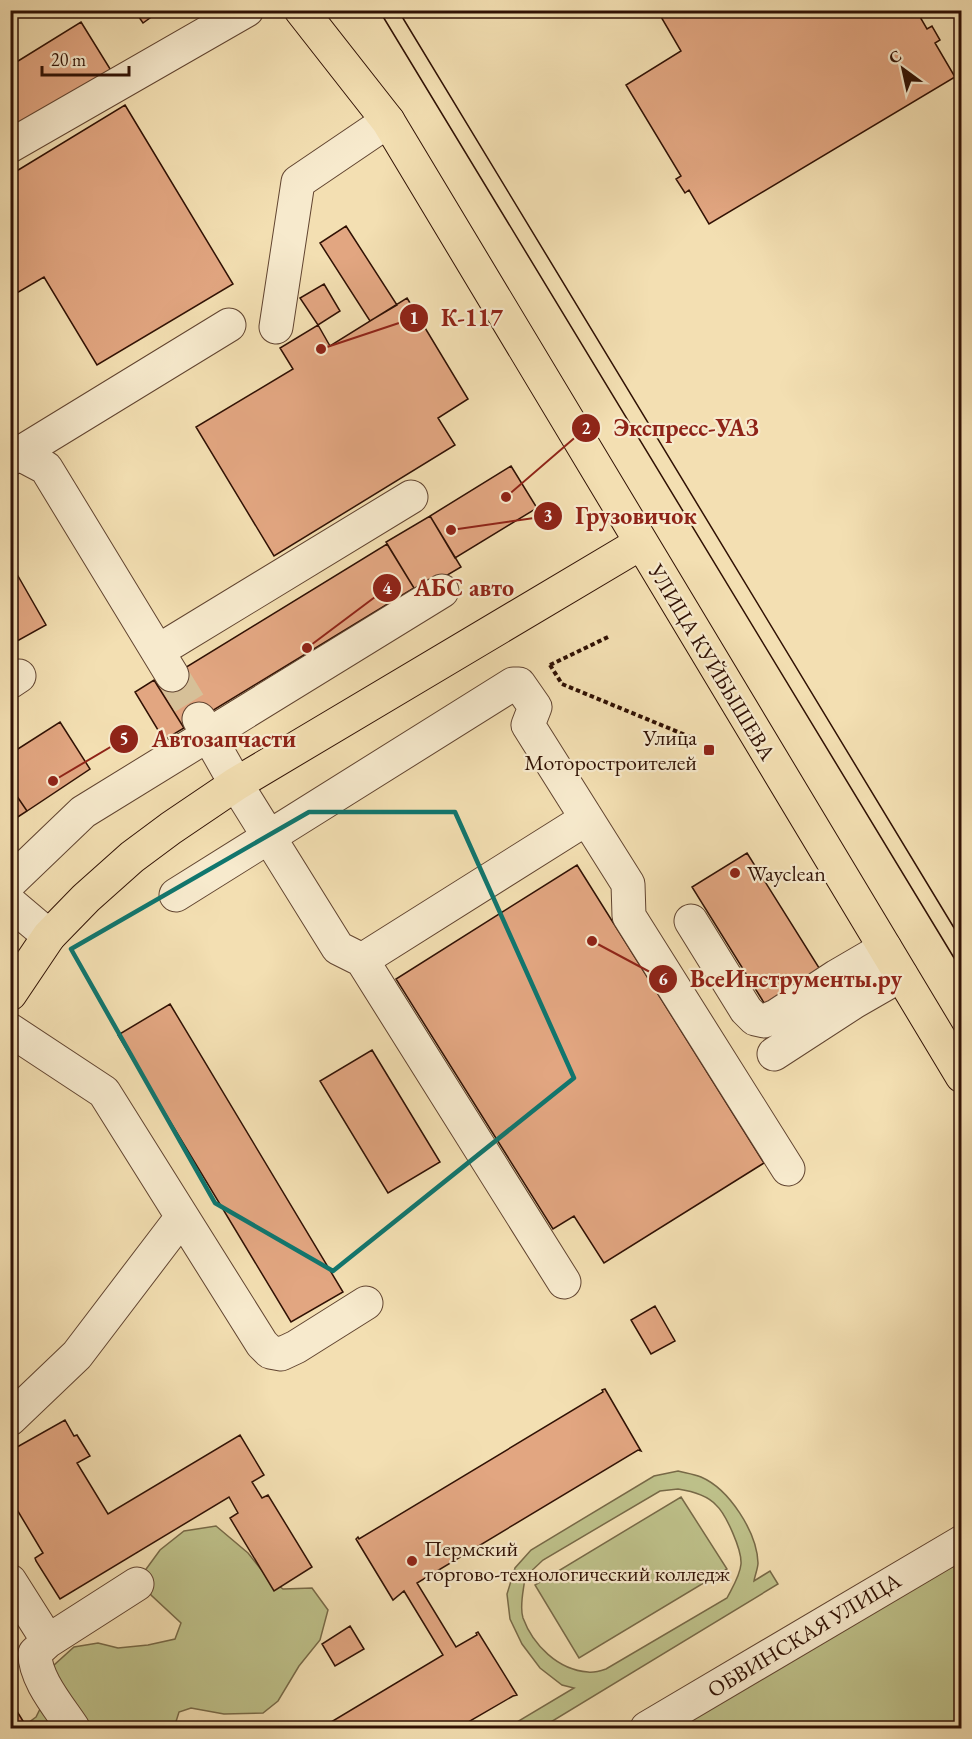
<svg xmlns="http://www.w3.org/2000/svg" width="972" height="1739" viewBox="0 0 972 1739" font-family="'EB Garamond',serif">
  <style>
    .green { fill: #bec18a; stroke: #776947; stroke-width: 1.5; fill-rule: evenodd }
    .building { fill: #e2a681; stroke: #301104; stroke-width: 1.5 }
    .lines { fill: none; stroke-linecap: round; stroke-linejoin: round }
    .minor-tunnel { stroke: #d6c098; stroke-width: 33; stroke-dasharray: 33 16; stroke-linecap: butt }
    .minor-casing { stroke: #614430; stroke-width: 35 }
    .major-casing { stroke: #301104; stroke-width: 35 }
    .path { stroke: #301104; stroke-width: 4; stroke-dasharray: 4.5 3; stroke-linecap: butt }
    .minor { stroke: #f7eacd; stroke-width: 33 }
    .major { stroke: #f3dfb2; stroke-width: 33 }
    .tram { stroke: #301104; stroke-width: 1.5 }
    .marked { fill: none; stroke: #0f766e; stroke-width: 4.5; stroke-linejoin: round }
    .poi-dot { fill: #8f2418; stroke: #f7eacd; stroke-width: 2 }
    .labels { text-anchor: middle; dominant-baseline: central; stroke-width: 4.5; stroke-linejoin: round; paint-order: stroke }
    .street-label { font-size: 22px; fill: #301104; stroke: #f7eacd }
    .poi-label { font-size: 22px; fill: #301104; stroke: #f7eacd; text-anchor: start }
    .leader { fill: none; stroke: #8f2418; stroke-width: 2 }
    .callout-dot { fill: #8f2418; stroke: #f7eacd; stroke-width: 2 }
    .mark-label { font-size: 18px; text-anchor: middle; font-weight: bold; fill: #fff }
    .callout-label { font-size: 24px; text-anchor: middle; font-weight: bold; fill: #8f2418; stroke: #f7eacd; stroke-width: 4.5; stroke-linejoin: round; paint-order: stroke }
  </style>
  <rect width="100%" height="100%" fill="#f3dfb2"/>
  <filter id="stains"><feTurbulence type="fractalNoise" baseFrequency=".00333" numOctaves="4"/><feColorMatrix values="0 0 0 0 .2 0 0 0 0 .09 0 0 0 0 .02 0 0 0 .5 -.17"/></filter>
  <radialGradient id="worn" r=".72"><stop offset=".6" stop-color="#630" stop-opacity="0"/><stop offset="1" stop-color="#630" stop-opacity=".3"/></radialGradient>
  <path class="green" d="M678 1471C686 1473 694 1474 701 1477 729 1489 757 1532 758 1563 758 1568 755 1575 754 1581L770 1571 778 1584 541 1728H507L574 1688 562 1685 540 1668 522 1644 510 1619 507 1594 515 1568 531 1550 654 1476ZM678 1489C691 1491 707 1495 716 1505 726 1514 742 1550 741 1564 740 1576 732 1588 727 1598L606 1669C600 1671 593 1673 588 1672 558 1670 533 1645 523 1618 519 1606 524 1589 525 1577L543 1560 660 1491Z
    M681 1497 727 1569 579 1658 535 1585Z
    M216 1526 248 1553 267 1577 283 1589 312 1588 328 1610 320 1640 299 1666 278 1701 263 1713 224 1714 191 1708 179 1712 174 1728H21L36 1717 47 1695 53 1666 74 1647 98 1643 118 1648 148 1645 175 1639 181 1623 151 1595 144 1572 160 1550 184 1531Z
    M961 1555V1728H674Z"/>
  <path class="building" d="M134 10H161L143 23Z
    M657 10H916L927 29 932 26 933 28 940 40 935 43 955 77 709 224 689 190 685 193 676 179 681 176 626 85 681 51Z
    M81 22 112 72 10 135V66Z
    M125 105 233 284 97 365 44 277 10 297V175Z
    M346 226 397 305 370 321 320 243Z
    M324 284 340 311 318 325 300 298Z
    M407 298 468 399 438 418 455 445 274 556 196 427 293 369 280 348 318 325 330 346Z
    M511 466 537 508 455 558 430 516Z
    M430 516 461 567 417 593 386 542Z
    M387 544 414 588 184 728 157 685Z
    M10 562 46 625 10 645Z
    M154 680 184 728 164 740 135 692Z
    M60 722 90 769 27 811 10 786V754Z
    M10 786 27 811 10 822Z
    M747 853 821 971 766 1006 692 887Z
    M577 865 764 1163 604 1263 574 1216 553 1229 396 979Z
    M170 1004 343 1292 291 1322 118 1035Z
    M372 1050 440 1162 388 1193 320 1081Z
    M655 1306 675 1341 651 1354 631 1320Z
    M605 1389 641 1451 638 1450 417 1583 456 1647 477 1635 476 1633 478 1632 517 1695 513 1696 458 1728H321L443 1655 404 1591 393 1600 356 1539 358 1537 359 1539 603 1392 602 1390Z
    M65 1420 74 1436 77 1435 90 1456 77 1463 108 1514 240 1435 264 1475 252 1482 262 1498 268 1495 312 1567 274 1591 230 1518 238 1513 229 1497 60 1599 36 1561 35 1558 43 1553 10 1498V1451Z
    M350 1626 364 1649 335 1666 322 1644Z
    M10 1700 23 1721 10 1728Z"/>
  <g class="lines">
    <path class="minor-tunnel" d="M172 675 199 719"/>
    <defs>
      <path id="minor" d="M10 146 247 10
        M276 327 298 182 388 121
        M10 449 46 468 172 675
        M10 459 229 325
        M158 651 411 497
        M10 682 19 676
        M199 719 236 784 338 948 362 960 564 1282
        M10 882 83 812 442 591
        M176 895 513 684H519L535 707 528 725 628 884 629 916 788 1169
        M10 903 49 936
        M691 921 746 1010 755 1019 764 1021 776 1016 837 976 885 948
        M362 960 586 819
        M10 1030 104 1092 262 1344 270 1352 281 1354 296 1347 366 1303
        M774 1054 854 1002 901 975
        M10 1419 77 1355 182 1217
        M10 1581 48 1641
        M73 1728C60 1708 34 1678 35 1653L48 1641 137 1584
        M647 1728 962 1542"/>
      <path id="major" d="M301 10 388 121 962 1076
        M10 994 49 936 86 898 132 857 171 828 236 784 641 543"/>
    </defs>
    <use href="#minor" class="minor-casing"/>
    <use href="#major" class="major-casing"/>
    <path class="path" d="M550 665 562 684 695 739
      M550 665 608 637"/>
    <use href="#minor" class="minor"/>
    <use href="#major" class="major"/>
    <path class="tram" d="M379 10 962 971
      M398 10 962 941"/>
  </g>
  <path class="marked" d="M309 812H455L574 1078 333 1271 215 1203 71 949Z"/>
  <g class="poi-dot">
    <rect x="703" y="744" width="12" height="12" rx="3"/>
    <circle cx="735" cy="873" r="6"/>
    <circle cx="412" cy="1561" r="6"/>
  </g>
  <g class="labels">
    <g class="street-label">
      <text transform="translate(712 662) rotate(59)">УЛИЦА КУЙБЫШЕВА</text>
      <text transform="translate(804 1635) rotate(-31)">ОБВИНСКАЯ УЛИЦА</text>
    </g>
    <g class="poi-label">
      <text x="697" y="737" text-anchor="end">Улица<tspan x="697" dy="25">Моторостроителей</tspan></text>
      <text x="747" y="873">Wayclean</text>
      <text x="424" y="1548">Пермский<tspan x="424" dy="25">торгово-технологический колледж</tspan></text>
    </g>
  </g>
  <path class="leader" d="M321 349L414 318M506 497L586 428M451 530L548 516M307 648L387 588M53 781L124 739M592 941L663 979"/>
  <g class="callout-dot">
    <circle cx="321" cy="349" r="6"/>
    <circle cx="506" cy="497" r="6"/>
    <circle cx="451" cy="530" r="6"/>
    <circle cx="307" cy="648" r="6"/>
    <circle cx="53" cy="781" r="6"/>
    <circle cx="592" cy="941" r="6"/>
    <circle cx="414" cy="318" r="15"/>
    <circle cx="586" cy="428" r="15"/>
    <circle cx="548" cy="516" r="15"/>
    <circle cx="387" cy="588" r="15"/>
    <circle cx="124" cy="739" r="15"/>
    <circle cx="663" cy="979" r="15"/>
  </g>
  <g class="mark-label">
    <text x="414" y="324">1</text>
    <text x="586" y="434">2</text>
    <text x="548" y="522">3</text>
    <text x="387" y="594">4</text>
    <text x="124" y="745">5</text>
    <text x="663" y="985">6</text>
  </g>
  <g class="callout-label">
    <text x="472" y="326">К-117</text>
    <text x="686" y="436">Экспресс-УАЗ</text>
    <text x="636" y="524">Грузовичок</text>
    <text x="464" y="596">АБС авто</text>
    <text x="224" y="747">Автозапчасти</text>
    <text x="796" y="987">ВсеИнструменты.ру</text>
  </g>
  <rect width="972" height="1739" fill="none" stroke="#f3dfb2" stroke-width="36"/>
  <rect x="12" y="12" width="948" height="1715" fill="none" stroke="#301104" stroke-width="3"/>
  <rect x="18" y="18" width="936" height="1703" fill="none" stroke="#301104" stroke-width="1.5"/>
  <g transform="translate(903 69) rotate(327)" stroke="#f7eacd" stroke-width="4.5" paint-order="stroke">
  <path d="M0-4.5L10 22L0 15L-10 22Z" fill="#301104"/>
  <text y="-9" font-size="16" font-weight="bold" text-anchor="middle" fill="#301104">С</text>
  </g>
  <path d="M42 66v9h87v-9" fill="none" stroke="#301104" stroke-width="3"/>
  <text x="51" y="66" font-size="18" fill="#301104" stroke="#f7eacd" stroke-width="4.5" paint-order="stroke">20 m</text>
  <rect width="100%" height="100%" filter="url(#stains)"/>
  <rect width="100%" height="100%" fill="url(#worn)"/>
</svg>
